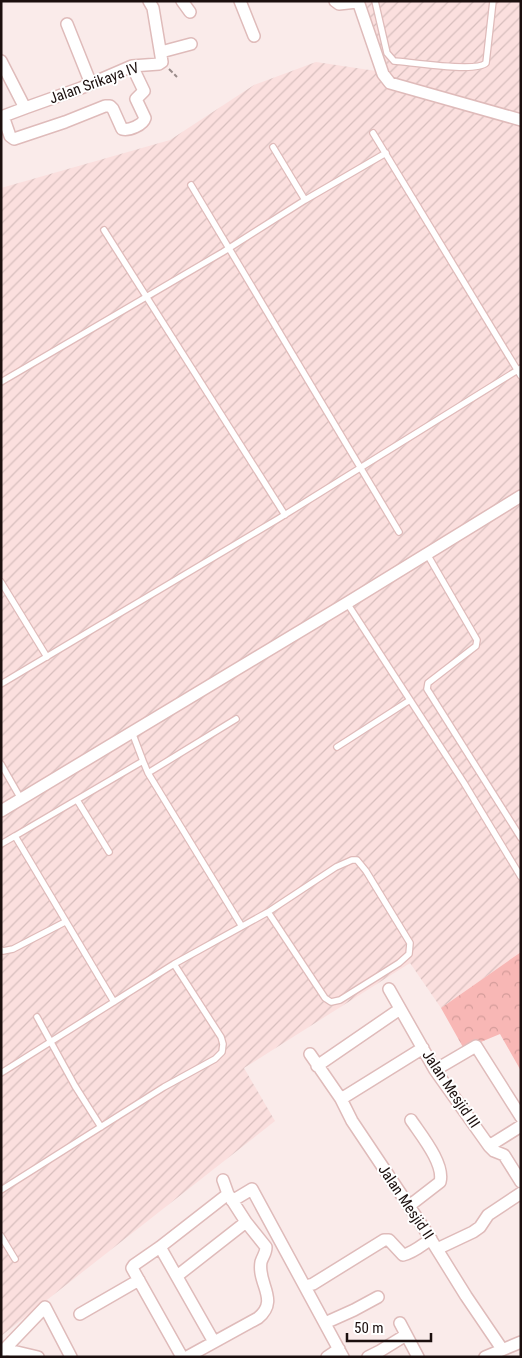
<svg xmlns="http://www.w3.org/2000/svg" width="522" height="1358" viewBox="0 0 522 1358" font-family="'Roboto Condensed',sans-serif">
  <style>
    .industrial { fill: url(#industrial-furrows) }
    .forest { fill: url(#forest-crowns) }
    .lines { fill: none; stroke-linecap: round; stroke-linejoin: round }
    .lane-casing { stroke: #dfbbba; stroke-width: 8 }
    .street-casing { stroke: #dfbbba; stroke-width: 14 }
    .path { stroke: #998b8a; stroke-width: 2; stroke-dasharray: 5 2.5; stroke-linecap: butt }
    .lane { stroke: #fff; stroke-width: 5.5 }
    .street { stroke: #fff; stroke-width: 11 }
    .labels { text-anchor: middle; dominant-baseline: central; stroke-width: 4; stroke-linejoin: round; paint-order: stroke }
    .street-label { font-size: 15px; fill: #1b0f0e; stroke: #fff }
  </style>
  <defs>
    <pattern id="industrial-furrows" width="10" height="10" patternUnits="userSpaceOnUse" patternTransform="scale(1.25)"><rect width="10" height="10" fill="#fbdfde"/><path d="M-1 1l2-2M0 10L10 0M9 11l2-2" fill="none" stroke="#d7bebd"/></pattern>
    <pattern id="forest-crowns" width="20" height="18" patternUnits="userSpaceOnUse" patternTransform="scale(1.25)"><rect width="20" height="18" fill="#f8b7b5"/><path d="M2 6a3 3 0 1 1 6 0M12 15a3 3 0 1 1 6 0" fill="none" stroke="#d49c9a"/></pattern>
  </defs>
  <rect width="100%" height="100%" fill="#faebea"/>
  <path class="industrial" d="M359 1H521V952L441 1008 410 963 244 1068 275 1121 1 1336V188L170 140 254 85 316 62 383 72Z"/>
  <path class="forest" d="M521 952V1071L500 1034 464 1049 441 1008Z"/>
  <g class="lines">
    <defs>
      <path id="lane" d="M375 1 387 53 394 61C410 62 476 73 486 63L493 1
        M373 133 521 376
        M273 147 305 200
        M191 185 399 532
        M104 230 285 515
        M1 382 223 252 305 200 386 153
        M427 554 477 640 476 646 428 683 427 689 521 838
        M1 582 47 657
        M347 603 464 783 521 877
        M1 684 278 519 521 368
        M132 732 143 761
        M337 747 410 700
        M1 764 21 799
        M148 773 236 719
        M77 800 109 852
        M1 844 15 836
        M1 950 3 951 13 949 65 922
        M174 964 268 912 336 867 352 860H357L366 871 410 943 409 954 399 963 340 1000 331 1002 325 998 268 912
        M114 1002 15 836 143 761 148 773 241 925
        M37 1017 75 1086 101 1127
        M1 1073 174 964 221 1037 223 1044 222 1052 215 1059 164 1087 1 1190
        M1 1236 15 1259"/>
      <path id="street" d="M182 1 190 12
        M240 1 254 36
        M335 1 339 4 357 2 359 4 383 74 390 83 521 120
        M67 24 91 84
        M161 52 191 44
        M1 61 25 108 1 117
        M25 108 81 88 132 66 159 64 162 62 153 8 149 1
        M3 116 10 136 14 139 65 122 105 106H110L113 109 122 129C129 131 143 125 145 118L136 99 144 91 132 66
        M1 811 347 603 521 496
        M389 989 435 1070 489 1146 494 1151 504 1155 521 1182
        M310 1054 341 1099 352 1121 425 1230 466 1296 502 1349
        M317 1066 400 1009
        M435 1070 476 1046 521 1117
        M341 1099 423 1048
        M489 1146 521 1126
        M223 1180 228 1194 246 1222
        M232 1201 252 1189 343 1357
        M409 1206 440 1182C445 1164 421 1135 411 1120
        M160 1247 214 1342
        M437 1249 473 1232 480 1227 488 1215 521 1193
        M177 1276 246 1222 266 1247C266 1253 263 1256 261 1262 257 1284 280 1300 258 1318L187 1357
        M306 1286 313 1284 384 1240H389L403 1255C413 1253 422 1245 431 1239
        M80 1314 139 1280
        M325 1323 354 1310 378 1297
        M400 1323 418 1357
        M4 1349 38 1357
        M1 1353 45 1307 71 1357
        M182 1357 132 1268 134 1265 160 1247 228 1194
        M327 1357 339 1349
        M368 1357 380 1351 406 1335
        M485 1357 521 1342"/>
    </defs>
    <use href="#lane" class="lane-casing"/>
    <use href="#street" class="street-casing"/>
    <path class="path" d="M169 69 177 77"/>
    <use href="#lane" class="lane"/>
    <use href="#street" class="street"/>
  </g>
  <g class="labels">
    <g class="street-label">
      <text transform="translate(94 83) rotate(-20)">Jalan Srikaya IV</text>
      <text transform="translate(451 1089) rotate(56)">Jalan Mesjid III</text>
      <text transform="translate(406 1202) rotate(56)">Jalan Mesjid II</text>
    </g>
  </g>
  <rect width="522" height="1358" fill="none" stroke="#1b0f0e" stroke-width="5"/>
  <path d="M347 1333v8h84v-8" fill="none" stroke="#1b0f0e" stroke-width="2.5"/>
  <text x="354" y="1333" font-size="15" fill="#1b0f0e" stroke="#ffffff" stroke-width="4" paint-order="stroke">50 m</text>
</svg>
